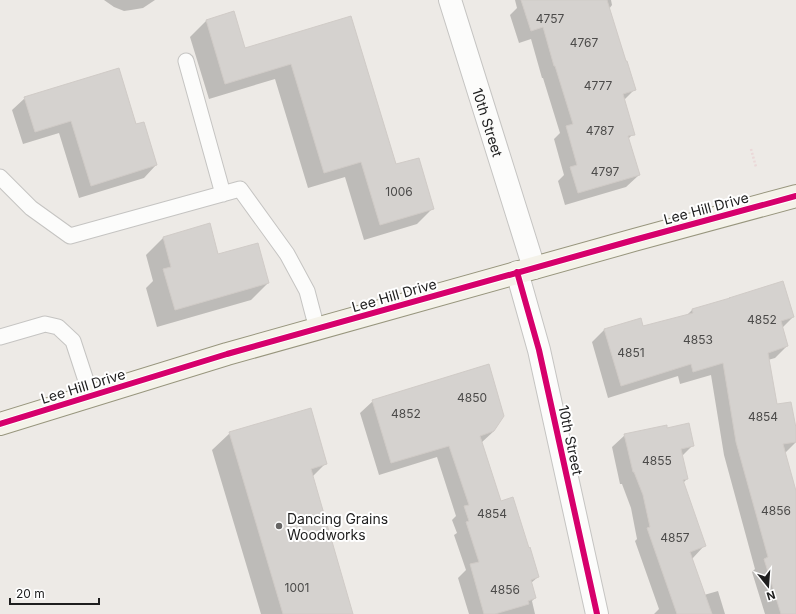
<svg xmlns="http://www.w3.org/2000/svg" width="796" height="614" viewBox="0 0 796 614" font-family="Inter,sans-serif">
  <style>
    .shadow { fill: #0003 }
    .building { fill: #d5d2cf; stroke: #d0cbc7 }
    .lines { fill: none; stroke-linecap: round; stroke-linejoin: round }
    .lane-casing { stroke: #c5c4c2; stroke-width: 17 }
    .street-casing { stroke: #c5c4c2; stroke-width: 24 }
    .secondary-casing { stroke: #98967e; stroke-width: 24 }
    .path { stroke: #ebd8d8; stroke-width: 2.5; stroke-dasharray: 2 2; stroke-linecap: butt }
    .lane { stroke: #fcfcfb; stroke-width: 15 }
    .street { stroke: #fcfcfb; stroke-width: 22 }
    .secondary { stroke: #f4f2e9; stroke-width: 22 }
    .cycleway-casing { stroke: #fff; stroke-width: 8 }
    .cycleway { stroke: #d6006c; stroke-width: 6 }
    .poi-dot { fill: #666564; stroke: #fff; stroke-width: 1.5 }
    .labels { text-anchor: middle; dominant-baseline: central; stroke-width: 4; stroke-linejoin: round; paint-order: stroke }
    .number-label { font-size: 12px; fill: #4c4b4a }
    .street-label { font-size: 14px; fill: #1e1e1e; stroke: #fff }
    .poi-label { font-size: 14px; fill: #1e1e1e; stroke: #fff; text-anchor: start }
  </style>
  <rect width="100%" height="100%" fill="#edeae6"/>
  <path class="shadow" d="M104 0H155L143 8 131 10 124 11 114 7Z
    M515 0H611L612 5 609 9 635 89 624 100 633 134 628 139 639 175 626 187 565 205 558 181 564 175 554 139 560 133 543 78H542L531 39 519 43 510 15 517 8Z
    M233 13 245 50 350 17 395 166 433 208 417 224 364 240 345 177 308 188 275 79 209 99 190 37 206 21Z
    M25 98 136 125 156 165 144 178 79 198 59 133 23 144 12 110Z
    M163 238 218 255 268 283 251 300 157 327 146 288 153 281 146 255Z
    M729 300 793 317 782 328 787 346 775 358 768 360 776 405 796 434V442L784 454 795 491 796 490V614H765L752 572 755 569 724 455 711 375 680 384 678 376 608 398 592 342 604 330 640 319 643 327 686 316 692 310Z
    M373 401 494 431 481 443 500 502 538 577 531 583 535 598 532 601 535 614H469L458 578 466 570 454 535 457 533 452 520 456 516 437 457 379 475 360 413Z
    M667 429 692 446 682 456 687 479 683 483 704 546 692 559 704 595 718 591 725 614H654L659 609 635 541 637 539 631 508 622 484H620L612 447 625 435Z
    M230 433 326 463 312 477 352 614H261L212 450Z"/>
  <path class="building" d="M521 0H607L626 61H627L636 90 623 94 635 135 628 136 640 175 578 193 570 167 577 165 566 126 573 124 555 66H554L543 27 531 31Z
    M234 11 245 48 351 16 396 164 419 158 434 209 380 225 361 162 324 173 291 64 225 84 206 20Z
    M119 68 136 124 144 122 157 165 91 186 71 121 35 132 24 97Z
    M210 223 218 254 258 243 269 283 175 310 163 269 171 267 163 237Z
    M783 281 794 317 781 321 788 346 768 353 777 404 791 402 796 428V442L783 444 796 491V614H781L764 559 768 557 736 442 723 363 693 372 691 364 621 386 604 329 641 318 643 326 693 313 692 309 730 298H729Z
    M489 364 504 416 494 431 480 436 501 501 513 497 529 548 530 547 539 577 531 580 536 598 528 601 529 604 495 614H484L470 564 479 562 466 522 469 521 464 506 469 505 449 446 391 463 372 400Z
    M311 408 327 464 311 469 353 614H283L229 432Z
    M689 423 694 446 681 449 688 479 683 480 706 546 690 552 712 614H677L647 528 650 527 643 495 634 472H633L624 434 667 425V428Z"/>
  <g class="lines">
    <defs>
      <path id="lane" d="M186 61 223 194
        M0 177 31 208 70 236 240 189 287 254 307 291 317 329
        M0 337 45 324 58 327 73 341 91 396"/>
      <g id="street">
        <path id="s1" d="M450 0 534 268"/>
        <path d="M517 272 539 350 597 614"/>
      </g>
      <path id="secondary" d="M0 424 227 354 634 240 796 196"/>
    </defs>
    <use href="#lane" class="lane-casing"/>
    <use href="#street" class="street-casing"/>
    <use href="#secondary" class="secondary-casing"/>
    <path class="path" d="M751 149 756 167"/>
    <use href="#lane" class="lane"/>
    <use href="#street" class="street"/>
    <use href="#secondary" class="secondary"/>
    <defs>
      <path id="cycleway" d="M517 272 539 350 597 614
        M0 424 227 354 634 240 796 196"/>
    </defs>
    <use href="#cycleway" class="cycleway-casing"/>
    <use href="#cycleway" class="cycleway"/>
  </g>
  <circle class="poi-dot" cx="279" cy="526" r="4"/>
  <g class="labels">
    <g class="number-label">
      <text x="550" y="18">4757</text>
      <text x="584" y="42">4767</text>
      <text x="598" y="85">4777</text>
      <text x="600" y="130">4787</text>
      <text x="605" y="171">4797</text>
      <text x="399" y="191">1006</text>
      <text x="762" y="319">4852</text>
      <text x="698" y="339">4853</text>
      <text x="631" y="352">4851</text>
      <text x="472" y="397">4850</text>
      <text x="406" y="413">4852</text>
      <text x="763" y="416">4854</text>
      <text x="657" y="460">4855</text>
      <text x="776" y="510">4856</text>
      <text x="492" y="513">4854</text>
      <text x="675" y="537">4857</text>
      <text x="297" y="587">1001</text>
      <text x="505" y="589">4856</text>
    </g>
    <g class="street-label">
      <text stroke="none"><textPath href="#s1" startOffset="128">10th Street</textPath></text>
      <text transform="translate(706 208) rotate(-15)">Lee Hill Drive</text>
      <text transform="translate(394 295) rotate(-16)">Lee Hill Drive</text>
      <text transform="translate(83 386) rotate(-17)">Lee Hill Drive</text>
      <text transform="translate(571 440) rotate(78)">10th Street</text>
    </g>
    <g class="poi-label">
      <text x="287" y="518">Dancing Grains<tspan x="287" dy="16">Woodworks</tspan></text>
    </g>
  </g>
  <g transform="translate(768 586) rotate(163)" stroke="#ffffff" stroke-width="3" paint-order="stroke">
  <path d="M0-3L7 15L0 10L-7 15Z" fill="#1e1e1e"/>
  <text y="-6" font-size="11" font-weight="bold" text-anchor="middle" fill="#1e1e1e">N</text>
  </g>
  <path d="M10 598v6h89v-6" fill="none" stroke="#1e1e1e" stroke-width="2"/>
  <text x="16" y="598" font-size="12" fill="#1e1e1e" stroke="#ffffff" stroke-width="3" paint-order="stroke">20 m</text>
</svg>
